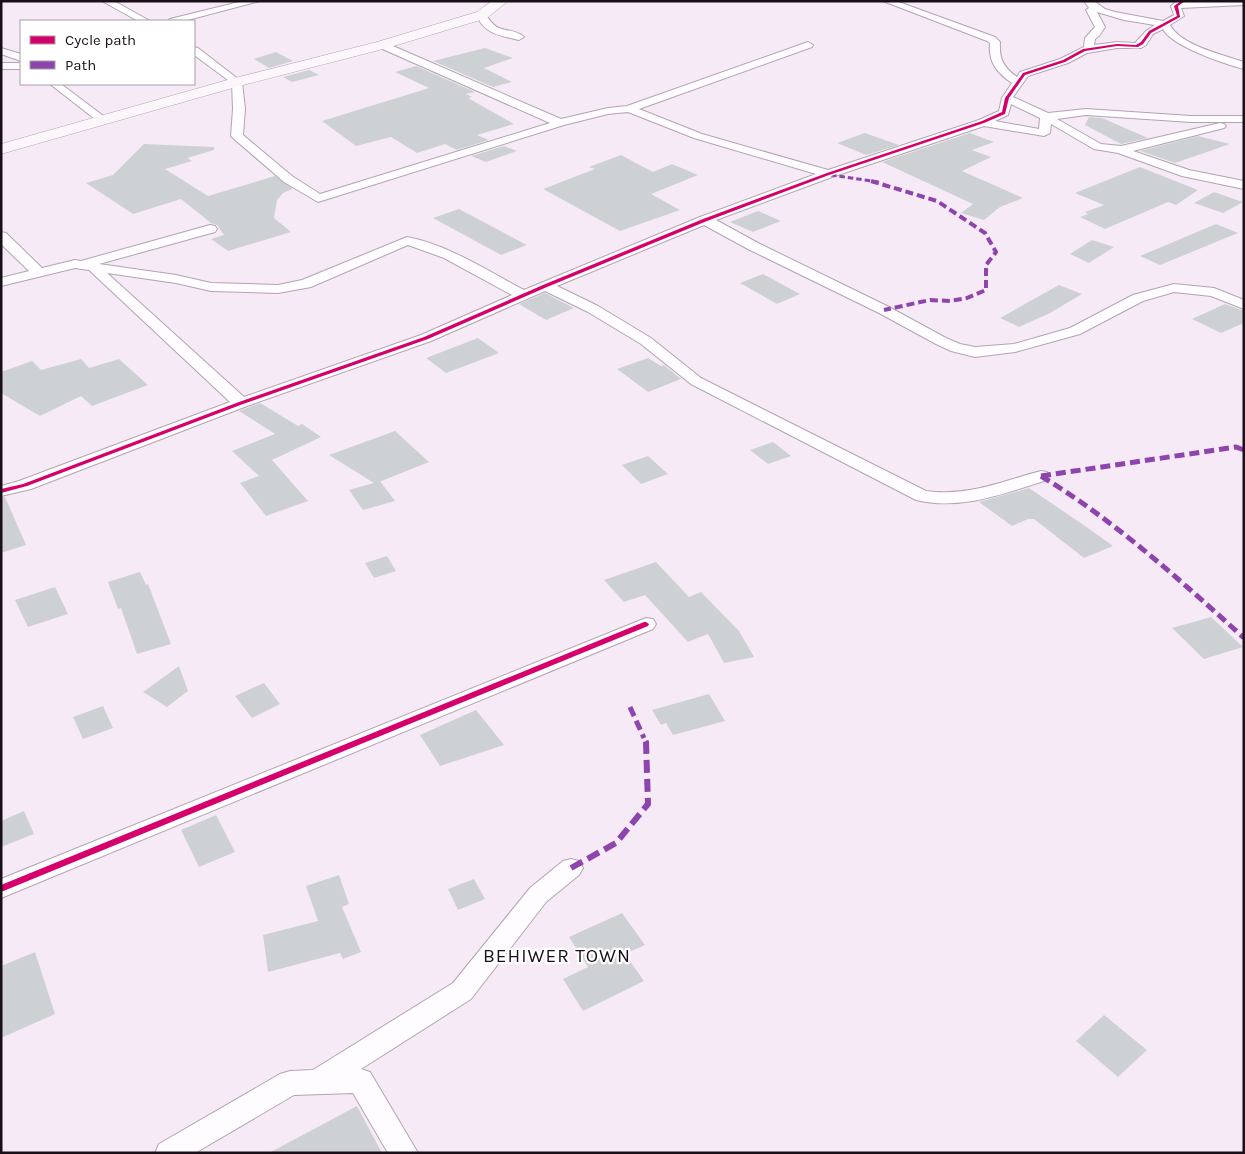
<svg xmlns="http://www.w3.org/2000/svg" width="1245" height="1154" viewBox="0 0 1245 1154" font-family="Karla,sans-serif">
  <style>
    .building { fill: #ced1d4 }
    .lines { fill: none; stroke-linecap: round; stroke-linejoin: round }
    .minor-casing { stroke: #b0a5b0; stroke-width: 2 }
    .secondary-casing { stroke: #b0a5b0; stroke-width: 1 }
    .minor { fill: #fefcfe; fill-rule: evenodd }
    .secondary { fill: #faf6fa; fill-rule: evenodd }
    .quiet-far3 { stroke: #8e44ad; stroke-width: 3; stroke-dasharray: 5.5 3; stroke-linecap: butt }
    .quiet-far2 { stroke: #8e44ad; stroke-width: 4; stroke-dasharray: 8 4; stroke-linecap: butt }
    .quiet-far1 { stroke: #8e44ad; stroke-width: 5; stroke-dasharray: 10 5; stroke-linecap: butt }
    .quiet { stroke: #8e44ad; stroke-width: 6; stroke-dasharray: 13 6; stroke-linecap: butt }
    .cycleway-casing { stroke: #fff; stroke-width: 3 }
    .cycleway { fill: #d6006c; fill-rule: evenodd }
    .labels { text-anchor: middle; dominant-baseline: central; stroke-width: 4.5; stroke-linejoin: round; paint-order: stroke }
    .near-quarter-label { font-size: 19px; letter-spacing: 1px; fill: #190f19; stroke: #fff }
  </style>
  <rect width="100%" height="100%" fill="#f7eaf7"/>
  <path class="building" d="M485 48 513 58 484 68 512 82 493 87 433 61Z
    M276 52 293 61 269 68 254 59Z
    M416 66 475 92 466 94 472 97 468 98 514 124 477 135 489 140 457 150 445 144 417 153 391 137 356 146 322 121 429 88 395 72Z
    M309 70 319 75 292 82 283 77Z
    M1089 117 1102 118 1148 138 1121 144 1085 125Z
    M865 133 899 145 866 155 837 143Z
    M970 133 994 142 972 150 991 157 962 171 1023 198 1000 207 984 220 961 213 973 204 882 162Z
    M1198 136 1230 144 1175 163 1140 151Z
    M144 144 214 147V150L187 158 192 161 165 169 208 196 275 176 293 189 283 193 277 200 274 218 291 232 228 251 211 239 224 235 217 225 211 223 181 199 133 214 86 183 113 175Z
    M504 146 517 151 486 162 471 156Z
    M621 155 653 172 672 164 698 175 651 194 680 210 620 231 543 189 595 169 589 167Z
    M1140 167 1198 190 1176 205 1168 202 1105 229 1080 217 1088 214 1085 212 1104 205 1075 193Z
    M1214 192 1243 202 1223 213 1194 203Z
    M459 209 527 245 501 255 433 218Z
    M758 211 781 221 753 232 730 222Z
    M1216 224 1238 233 1160 265 1140 256Z
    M1092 240 1114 247 1089 263 1070 254Z
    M763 274 800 294 777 304 740 283Z
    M1059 285 1082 294 1050 313 1019 327 1000 318Z
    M545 293 562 302 574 308 546 320 519 304Z
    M1225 304 1244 311V323L1221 333 1192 319Z
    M478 338 499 353 446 373 426 358Z
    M648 358 661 366 664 365 681 379 648 392 617 369Z
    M81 359 89 368 119 359 148 385 92 406 81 396 40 416 1 393V372L32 361 41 370Z
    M260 403 298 426 302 424 321 437 272 460 308 501 266 516 240 483 259 476 232 451 275 434 239 411Z
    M395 431 429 462 379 482 380 481 395 501 363 510 349 490 374 483 329 455Z
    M773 442 791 456 768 464 750 450Z
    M648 456 668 474 641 484 622 465Z
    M1029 488 1088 528 1113 546 1084 558 1034 519H1028L1012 526 979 502Z
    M5 497 26 545 1 553V498Z
    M387 556 396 571 374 578 365 563Z
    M656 562 689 597 701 592 739 631 754 657 724 663 708 634 688 642 645 595 624 602 604 580Z
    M140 572 146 585 148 584 171 644 137 654 121 608 118 609 108 582Z
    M55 587 68 614 28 627 15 600Z
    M1211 617 1243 647 1204 659 1172 628Z
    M179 666 188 691 167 707 143 692Z
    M264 683 280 704 252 718 235 696Z
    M709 694 725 721 673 735 666 723 661 725 652 710Z
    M103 706 113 728 83 739 73 717Z
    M476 710 504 745 440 766 420 735Z
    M24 811 34 834 1 847V821Z
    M216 815 235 852 199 867 181 830Z
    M339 875 349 904 342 907 361 952 343 959 340 953 268 972 263 935 318 921 306 886Z
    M474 879 485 899 458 910 448 889Z
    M622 913 645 945 625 954 644 981 583 1011 563 979 588 967 569 937Z
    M35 952 55 1014 1 1038V966Z
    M1104 1015 1147 1050 1118 1077 1076 1041Z
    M357 1106 382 1153H269Z"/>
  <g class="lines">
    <defs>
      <path id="minor" d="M102 1H114L150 21H138Z
        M243 1H260L184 21H168L170 19Z
        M883 1H896L995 37 1000 42C999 58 1003 67 1017 77L1020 72 1060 59 1084 47 1085 38 1095 27 1086 10 1089 8 1084 1H1094L1105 9 1115 12 1163 21 1174 15 1171 6 1177 1H1244V5L1181 8 1184 16 1170 25C1180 45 1223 55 1244 62V69C1225 64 1171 46 1163 29L1153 34 1146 45 1141 48H1117L1087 53 1068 63 1028 76 1013 97 1048 113 1086 109 1191 116H1244V122H1191L1086 115 1057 119 1101 144 1121 146 1220 123 1224 124 1226 126 1224 128 1133 151 1189 170 1244 181V189L1182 176 1118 153 1094 149 1051 124 1050 133 1044 136 984 126 832 177 716 220 758 243 889 307 946 338 960 344 975 347 1014 344 1070 328 1133 295 1174 284 1214 288 1244 300V309L1211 296 1174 292 1143 301 1080 334 1015 352 975 357 951 351 936 344 879 313 748 249 704 225 557 286 598 306 651 338 701 378 926 491C968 497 1002 481 1041 471L1047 472 1050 476 1047 480C1005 493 961 511 916 500L691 384 641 344 588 312 545 291 431 341 247 406 31 489 1 496V486L19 481 230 402 89 270 75 268 1 286V278L29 271 1 244V232L6 233 42 268 75 260 81 261 210 225 215 226 217 229 215 232 99 264 176 275 211 283 278 285 302 280 407 237C449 245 486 270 524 290L700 217 816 174 694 138 628 112 608 114 564 125 318 202 284 182 233 138 231 136 233 109 232 83 194 55V47L198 48 242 82 245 109 243 135 292 176 320 194 550 123 378 47V43H386L561 119 608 108 627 106 808 42 813 45 812 47 639 109 702 134 828 170 979 120 999 111 1002 98 1012 83C997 73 988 62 990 43L987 41ZM1097 12 1124 20 1155 25 1147 30 1135 43 1117 42 1094 45 1095 39 1099 36 1105 27ZM1011 104 1040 118 1039 129 995 121 1008 115ZM408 245 444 258 512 295 421 335 244 397 107 273 176 283 211 291 278 293 311 287Z
        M482 12 485 13C498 37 509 25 524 37L519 40C502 36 483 34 477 15Z
        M1 48 21 54V61L1 54Z
        M1 63H21V69H1Z
        M50 84H61L110 121 108 123H100Z
        M646 618 653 619 656 624 653 629 1 898V879Z
        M571 859 579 861 583 868 579 875 546 902 471 999 361 1069 370 1072 418 1153H388L353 1093 294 1095 195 1153H155L159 1144 280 1074 290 1071 313 1070 453 983 530 888 563 861Z"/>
      <path id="secondary" d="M492 1H508L487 18 387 48 243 85 1 154V144L231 79 377 42 477 12Z"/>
    </defs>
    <use href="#minor" class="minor-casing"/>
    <use href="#secondary" class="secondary-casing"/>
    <use href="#minor" class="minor"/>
    <use href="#secondary" class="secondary"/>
    <path class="quiet-far3" d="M831 175 879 182"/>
    <path class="quiet-far2" d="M871 181 937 201 985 233 996 252 986 265V290L967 298 950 301 930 300 884 310"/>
    <path class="quiet-far1" d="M1041 476C1115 521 1180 580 1244 638
      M1041 476 1236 447 1244 450
      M630 707 644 738"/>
    <path class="quiet" d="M571 868 616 843 648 804 646 742 643 736"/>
    <defs>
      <path id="cycleway" d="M1181 1H1185L1178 6 1180 17 1151 33 1143 44 1138 47 1117 46 1085 51 1065 62 1025 75 1009 98 1005 114 984 123 829 175 707 221 547 287 428 339 243 404 27 486 1 493V489L23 484 239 402 424 337 543 285 703 219 827 173 982 121 1002 112 1005 98 1023 73 1063 60 1083 49 1117 44 1136 45 1141 42 1149 31 1177 16 1174 6Z
        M644 622H646L649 624 648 626 1 892V885Z"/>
    </defs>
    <use href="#cycleway" class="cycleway-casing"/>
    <use href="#cycleway" class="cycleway"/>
  </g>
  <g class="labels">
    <g class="near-quarter-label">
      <text x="557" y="956">BEHIWER TOWN</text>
    </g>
  </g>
  <rect width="1245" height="1154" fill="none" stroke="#190f19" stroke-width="5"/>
  <rect x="20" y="20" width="175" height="65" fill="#ffffff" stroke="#a39fa3"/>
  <rect x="30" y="36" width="25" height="8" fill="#d6006c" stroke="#a39fa3"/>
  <text x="65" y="45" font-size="15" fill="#190f19">Cycle path</text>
  <rect x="30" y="61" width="25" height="8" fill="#8e44ad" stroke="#a39fa3"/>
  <text x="65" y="70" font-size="15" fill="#190f19">Path</text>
</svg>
